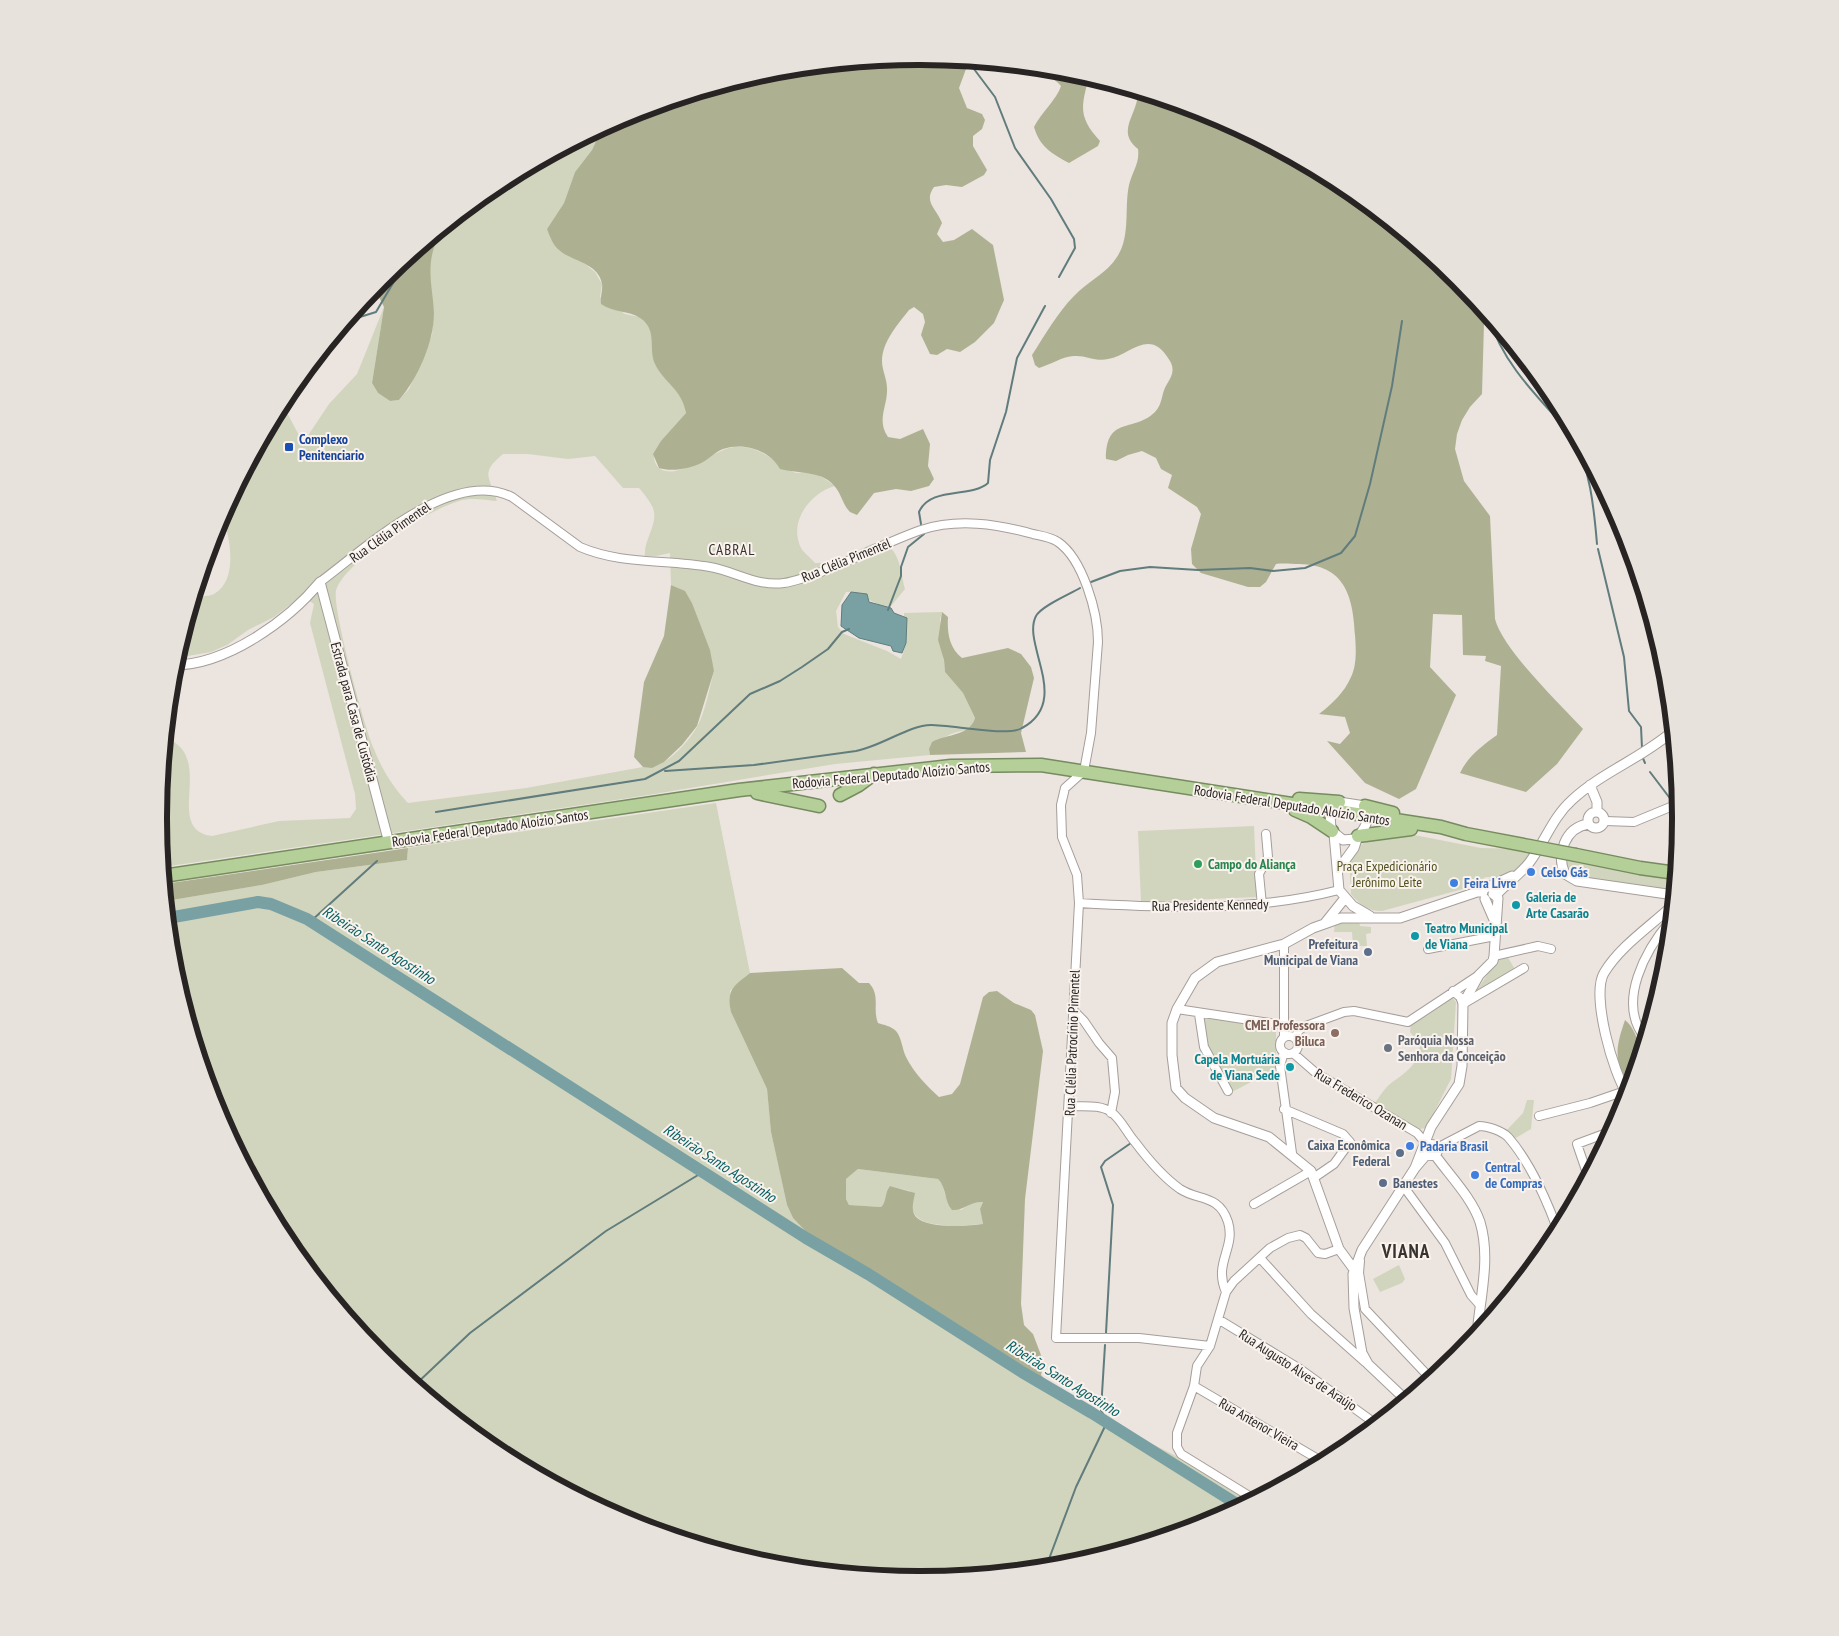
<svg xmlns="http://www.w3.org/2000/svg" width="1839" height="1636" viewBox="0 0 1839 1636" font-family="'PT Sans Narrow',sans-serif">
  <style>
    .green { fill: #d2d5bd; fill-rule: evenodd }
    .forest { fill: #aeb191; fill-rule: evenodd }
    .water { fill: #79a1a3; stroke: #607c7d }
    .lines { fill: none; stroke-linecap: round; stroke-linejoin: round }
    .stream { stroke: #607c7d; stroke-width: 2 }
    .river { stroke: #79a1a3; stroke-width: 12 }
    .minor-casing { stroke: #a59e9a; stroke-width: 10 }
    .tertiary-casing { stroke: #a59e9a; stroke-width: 11 }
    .trunk-casing { stroke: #768b5f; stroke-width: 15 }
    .minor { stroke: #fff; stroke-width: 8 }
    .tertiary { stroke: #fff; stroke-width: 9 }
    .trunk { stroke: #b4cf98; stroke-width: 12 }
    .trunk-bridge-casing { stroke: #768b5f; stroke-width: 15; stroke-linecap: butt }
    .trunk-bridge { stroke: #b4cf98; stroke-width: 12 }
    .transit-dot { fill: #1a4fb4; stroke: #f9f2ed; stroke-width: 2 }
    .leisure-dot { fill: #2e9e5b; stroke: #f9f2ed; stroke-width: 2 }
    .shop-dot { fill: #3f7fe0; stroke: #f9f2ed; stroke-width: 2 }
    .culture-dot { fill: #0f9aa8; stroke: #f9f2ed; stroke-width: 2 }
    .service-dot { fill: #5c6f8a; stroke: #f9f2ed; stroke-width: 2 }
    .education-dot { fill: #8d6e63; stroke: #f9f2ed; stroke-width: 2 }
    .worship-dot { fill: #6b7280; stroke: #f9f2ed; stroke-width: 2 }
    .labels { text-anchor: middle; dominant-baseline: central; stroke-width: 4; stroke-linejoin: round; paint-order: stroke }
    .transit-label { font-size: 14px; font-weight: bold; fill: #164399; stroke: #f9f2ed; text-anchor: start }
    .street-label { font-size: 14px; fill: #272423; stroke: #f9f2ed }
    .leisure-label { font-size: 14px; font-weight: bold; fill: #27864d; stroke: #f9f2ed; text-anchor: start }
    .park-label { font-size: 14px; fill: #50521e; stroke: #f9f2ed }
    .shop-label { font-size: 14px; font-weight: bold; fill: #366cbe; stroke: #f9f2ed; text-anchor: start }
    .culture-label { font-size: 14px; font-weight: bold; fill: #0d838f; stroke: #f9f2ed; text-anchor: start }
    .service-label { font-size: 14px; font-weight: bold; fill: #4e5e75; stroke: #f9f2ed; text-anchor: end }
    .education-label { font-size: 14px; font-weight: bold; fill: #785e54; stroke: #f9f2ed; text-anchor: end }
    .worship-label { font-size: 14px; font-weight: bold; fill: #5b616d; stroke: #f9f2ed; text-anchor: start }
    .neighbourhood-label { font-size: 15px; letter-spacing: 1px; fill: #393330; stroke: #f9f2ed }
    .water-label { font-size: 15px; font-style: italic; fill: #055f63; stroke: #f9f2ed }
    .district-label { font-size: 19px; font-weight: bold; letter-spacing: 1px; fill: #393330; stroke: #f9f2ed }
    .rim { fill: none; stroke: #272423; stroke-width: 6 }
  </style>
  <rect width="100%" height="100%" fill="#ece4df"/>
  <path class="green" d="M602 128 592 150 575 172 564 203 547 229 560 251 584 263 595 272 602 284 600 297 625 314 639 317 647 324 653 336 655 364 684 401 686 413C676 426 663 437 655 452 653 456 654 462 657 466 673 485 716 448 734 447 758 444 774 462 793 472 798 474 803 472 808 472 818 473 828 481 835 486 810 493 788 522 801 548 804 553 811 558 815 563 841 564 858 547 882 541 901 552 900 570 905 589L891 606 884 607 852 592H846L836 611 838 627 844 634 887 651 901 659 904 650V613L942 612 940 620 945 672 963 693 975 718C970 734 961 729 949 735 942 738 935 745 929 749L930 755 835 764 636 797 163 867 158 818 166 738C217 757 162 829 212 836L279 821 350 818 356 809 355 794 310 623 314 604 302 596 299 598 274 617 248 630 227 645 211 652 176 658 195 596C200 596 209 597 214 594 239 580 230 536 222 515L282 403 303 443 329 404 357 374 384 307 372 383 378 393 390 401 399 400 409 389 432 335 434 314 428 270 435 243 497 184ZM503 454H528L568 459 595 456 623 488H639C644 494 650 501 653 508 659 524 643 540 645 556H656L670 553 671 585 685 592 692 603 714 671C710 686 705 713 697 727 686 745 665 769 643 767L526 788 408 803C393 787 382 770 374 749 365 730 332 608 336 591 343 562 430 509 459 501 471 497 485 500 497 501 489 476 480 473 503 454Z
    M716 803 750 973 730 991 731 1012 767 1089 771 1132 787 1205 793 1218 816 1242 842 1258 1105 1420 1176 1456 1251 1500 1211 1522 1068 1565 919 1580 771 1565 628 1522 496 1451 381 1356 286 1241 216 1109 172 966 166 901 262 885 316 872 407 860 408 848Z
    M1254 826 1257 897 1141 902 1138 831Z
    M1404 833 1481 848 1521 849 1534 852 1518 870 1504 877H1486L1463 889 1382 911C1368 911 1360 905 1351 894L1350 874 1353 864 1344 872C1348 841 1379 836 1404 833Z
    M1564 859 1675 880 1674 892 1569 876Z
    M1343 921H1359L1360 926 1371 927V933L1366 934 1367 946H1353L1352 932H1334L1335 923Z
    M1507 956 1516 971 1473 996 1497 960Z
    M1452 997 1456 1002 1451 1079 1426 1128 1419 1129 1375 1103C1379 1097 1384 1089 1390 1084 1406 1072 1418 1066 1420 1044L1410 1032 1411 1024Z
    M1202 1017 1276 1026V1069L1232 1092 1205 1047Z
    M1527 1100H1534L1531 1129 1514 1139 1505 1132 1523 1113Z
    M858 1169 938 1179 943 1186 945 1195 961 1210 975 1201 983 1202 980 1209 983 1224C967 1225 930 1229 917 1217 911 1212 911 1198 910 1191L890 1186C884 1193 887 1202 881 1207L849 1205 846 1199V1179Z
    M1399 1265 1405 1279 1402 1283 1380 1292 1373 1279Z"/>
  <path class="forest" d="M920 56 994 64C983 70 976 65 966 69L959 88 967 108 982 114 985 120 982 129 973 136V146L987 170 984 175 962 187 946 185 934 187C923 202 937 209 942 223L937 234 943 242 954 240 972 229 993 245 1004 300 994 323 975 342 960 352 947 349 937 355 930 354 921 335 925 322 923 314 914 307 909 310C898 324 882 342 882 361 882 370 887 379 887 388 888 406 876 420 888 437L900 439 923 429 930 444 928 466 934 479 929 486 911 491 896 489 874 493 857 515 850 512C843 505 842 496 836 488 824 470 798 474 780 469 769 450 744 442 723 449 715 452 710 458 703 462 691 469 671 472 659 468L653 454 661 441 686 413C682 389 664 383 655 364 648 348 658 330 640 318 629 310 613 313 601 304 600 297 603 290 602 284 599 263 571 261 559 250 553 245 550 237 547 229L564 203 575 172 592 150 602 128 628 114 771 71Z
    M1029 67 1068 71 1089 77C1081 107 1078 117 1100 141L1098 146 1069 163C1051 153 1040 147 1034 127 1041 113 1057 99 1061 86 1052 75 1040 75 1029 67Z
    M1138 92 1211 114 1343 185 1458 280 1480 306 1484 323 1482 394 1470 407 1462 420 1457 434 1455 449 1464 481 1490 516 1495 619C1503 650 1560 704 1583 729L1557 764 1526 792 1460 773C1468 756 1482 746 1497 735L1501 666 1485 661 1486 656 1463 655 1462 615 1433 614 1430 667 1456 695 1416 789 1399 799 1365 783 1327 741 1340 744 1350 733 1345 717 1319 714C1332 704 1344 693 1351 677 1357 665 1356 648 1355 635 1353 596 1345 565 1299 564 1292 564 1283 563 1276 564L1266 582 1260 587H1248L1201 573 1192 564 1191 549 1201 514 1197 507 1168 488 1172 475 1161 469 1156 458 1142 451 1128 455 1116 461 1106 459C1106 415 1134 433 1155 412 1163 404 1161 393 1167 384 1172 376 1175 370 1170 361 1150 326 1131 355 1108 359 1096 362 1086 355 1074 356 1063 356 1050 365 1039 368L1035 365 1032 355C1045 335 1058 312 1074 296 1087 282 1107 273 1117 257 1131 236 1124 208 1129 185 1132 172 1140 163 1138 149 1115 131 1138 115 1138 92Z
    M488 191C477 203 440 233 435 245 426 269 433 289 434 313 434 342 418 378 399 400L390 401 378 393 372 383 384 307 374 287 381 279Z
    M671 585 685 591 692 603 710 650 714 671 697 726 682 745 664 762 652 768 643 767 634 757 644 682 664 636Z
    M942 612 948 617C947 632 949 648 962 658L1008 648 1021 654 1031 667 1034 678 1021 733 1026 752 930 755 929 749 932 742C946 734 970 736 975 718L963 693 945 672 944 660 938 640Z
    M408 848 407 860 316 872 262 885 166 901 164 884Z
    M842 968 859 983H869C881 996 872 1008 878 1023 884 1025 891 1026 896 1031 902 1038 902 1049 906 1057 914 1073 926 1085 939 1097L952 1094 960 1084 983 997 989 992 997 991 1014 1003 1031 1010 1035 1015 1043 1051 1025 1199 1021 1304 1024 1325 1033 1334 1044 1363 1041 1375 1052 1388 816 1242 793 1218 787 1205 771 1132 767 1089 731 1012C726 989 734 986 750 973ZM858 1169 938 1179C947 1188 944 1201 952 1210 964 1211 970 1201 983 1202L980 1209 983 1224C968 1226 927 1229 916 1217 910 1210 914 1200 915 1193L890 1186C884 1193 887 1202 881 1207L849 1205 846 1199V1179Z
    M1625 1020C1634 1027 1635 1037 1642 1046L1629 1091C1615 1060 1614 1052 1625 1020Z"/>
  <path class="water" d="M851 592 867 594 869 602 891 608 894 613 907 618 906 643 902 653 893 651 891 646 859 638 841 626 842 605Z"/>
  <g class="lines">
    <path class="stream" d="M968 61 995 97 1015 148 1051 199 1074 239 1075 248 1059 277
      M1489 317C1502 364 1540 399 1572 435 1590 467 1594 508 1597 544
      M347 321 376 312 409 256
      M921 524 919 512C930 486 972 498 988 483L990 460 1006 412 1017 358 1045 306
      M1598 549 1624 657 1629 711 1641 727 1642 748
      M1091 582 1120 571 1150 567 1198 570 1250 568 1273 571 1305 568 1341 553 1355 536 1370 484 1392 386 1402 321
      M888 610 901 576V567L908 547 924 534
      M1642 756 1645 763
      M665 771 754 765 856 751C882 746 909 725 931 725 953 725 1007 737 1022 728 1072 701 1021 644 1036 616 1041 606 1070 594 1080 588
      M1650 772 1672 801
      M1680 810 1681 811
      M436 812 645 779 679 761 750 694 780 681 802 667 828 649 842 632 849 629
      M311 921 377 861
      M1106 1333 1113 1205 1101 1167 1105 1161 1131 1143
      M415 1385 470 1333 606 1231 703 1172
      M1046 1567 1076 1487 1107 1422 1101 1410 1105 1345"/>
    <path class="river" d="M168 918 258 902 271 904 307 919 806 1238 868 1274 1022 1372 1092 1413 1240 1506"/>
    <defs>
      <path id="minor" d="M320 582C367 547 452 467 512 497L580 547C622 565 666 559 710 567 734 571 758 587 784 583 793 582 803 578 813 575 850 562 884 543 921 530 958 518 997 524 1033 534 1042 536 1051 537 1058 542 1083 559 1098 613 1098 642L1091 733 1084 771 1065 788 1061 805 1062 837 1077 875 1079 903 1056 1338H1139L1210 1346
        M1605 821 1634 822 1680 803
        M1079 903C1166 908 1254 912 1339 890
        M1262 905 1259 874 1268 857 1266 834
        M1428 949 1495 936
        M1494 956 1538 946 1551 949
        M1453 991 1460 997 1463 1004 1524 968
        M1072 1009 1084 1021 1099 1043 1112 1058 1115 1092 1111 1113
        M1177 1009 1283 1025
        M1199 1014 1204 1047 1228 1091
        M1280 1045a9 9 0 1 1 18 0a9 9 0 1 1-18 0Z
        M1284 1037V944
        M1295 1038 1299 1030 1306 1026 1344 1012 1354 1011 1408 1022 1479 975
        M1645 1038C1616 1002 1646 949 1671 920
        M1284 1052 1280 1066 1292 1153
        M1293 1053 1316 1073 1417 1133 1428 1146
        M1070 1106C1083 1107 1100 1104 1111 1112 1121 1119 1127 1133 1135 1142 1147 1158 1163 1177 1180 1189 1198 1201 1219 1194 1228 1222 1236 1248 1213 1263 1226 1292
        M1284 1109 1343 1134 1350 1142 1334 1164 1315 1177
        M1539 1116 1590 1103 1625 1091
        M1437 1148 1479 1126C1488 1126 1502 1131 1508 1137 1529 1161 1547 1201 1558 1231
        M1588 1176 1577 1144 1612 1131
        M1404 1187 1445 1243 1471 1295 1479 1304
        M1254 1204 1311 1171
        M1260 1258 1311 1314 1365 1362
        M1360 1261 1359 1273 1365 1309 1431 1379
        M1218 1319 1300 1369 1376 1424
        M1194 1386 1323 1462
        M1254 1499 1181 1454 1177 1447V1433L1194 1386 1197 1366 1210 1346 1226 1292 1234 1281 1270 1248 1288 1238 1300 1235 1306 1238 1318 1253 1325 1254 1339 1249"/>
      <path id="tertiary" d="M320 582 389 843
        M174 665C226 665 288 621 320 582
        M1590 785 1597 802V811
        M1339 802 1365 806C1372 818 1364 832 1354 839L1343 840 1332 831C1329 820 1329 809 1339 802Z
        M1588 820a8 8 0 1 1 16 0a8 8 0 1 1-16 0Z
        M1588 824C1565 828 1556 854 1565 874L1577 881 1674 895
        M1334 834 1339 890 1353 906 1370 916
        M1338 870 1354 848 1358 836
        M1477 892 1512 876
        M1493 894 1499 892C1508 883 1522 872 1529 863 1545 842 1552 818 1572 800 1602 772 1642 758 1673 731
        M1485 899 1495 922
        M1325 923 1345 898
        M1628 1095C1613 1074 1591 995 1604 973 1620 946 1651 926 1673 905
        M1426.5 1150a5.5 5.5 0 1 1 11 0a5.5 5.5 0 1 1-11 0Z
        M1435 1155C1450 1176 1472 1198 1480 1222 1491 1258 1480 1298 1477 1334
        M1415 1168 1431 1127 1459 1084 1462 1066 1463 1004 1479 975 1493 961 1494 956 1498 898 1493 894
        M1353 1268 1339 1249 1311 1171 1269 1137 1214 1118 1185 1098 1176 1088 1172 1055V1023L1177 1009 1195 978 1217 962 1284 944 1313 928 1341 918H1400L1477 892H1483
        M1406 1400 1368 1364 1362 1353 1354 1308 1353 1274 1362 1250 1415 1168 1427 1154"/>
      <path id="trunk" d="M757 793 819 806
        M840 795 859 785 874 774
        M1299 799 1339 802
        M1365 806 1393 813
        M1295 810 1311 817 1332 831
        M1358 836 1411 829
        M1576 855 1640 868 1676 873
        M163 876 739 790 951 766 1041 765 1441 827 1466 834 1529 846"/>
    </defs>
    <use href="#minor" class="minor-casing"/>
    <use href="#tertiary" class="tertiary-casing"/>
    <use href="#trunk" class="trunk-casing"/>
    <use href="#minor" class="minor"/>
    <use href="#tertiary" class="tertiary"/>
    <use href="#trunk" class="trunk"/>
    <defs>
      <path id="trunk-bridge" d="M1529 846 1576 855"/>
    </defs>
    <use href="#trunk-bridge" class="trunk-bridge-casing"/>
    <use href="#trunk-bridge" class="trunk-bridge"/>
  </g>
  <rect class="transit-dot" x="284" y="442" width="10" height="10" rx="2.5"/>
  <circle class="leisure-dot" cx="1198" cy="864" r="5"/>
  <g class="shop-dot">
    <circle cx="1531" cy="872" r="5"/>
    <circle cx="1454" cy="883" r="5"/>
    <circle cx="1410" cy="1146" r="5"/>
    <circle cx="1475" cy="1175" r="5"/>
  </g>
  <g class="culture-dot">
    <circle cx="1516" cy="905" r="5"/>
    <circle cx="1415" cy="936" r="5"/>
    <circle cx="1290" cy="1067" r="5"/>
  </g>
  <g class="service-dot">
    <circle cx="1368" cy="952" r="5"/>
    <circle cx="1400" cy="1153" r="5"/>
    <circle cx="1383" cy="1183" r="5"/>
  </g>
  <circle class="education-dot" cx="1335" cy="1033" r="5"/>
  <circle class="worship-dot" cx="1388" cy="1048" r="5"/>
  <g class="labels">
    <g class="transit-label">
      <text x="299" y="439">Complexo<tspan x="299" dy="16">Penitenciario</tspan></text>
    </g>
    <g class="street-label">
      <text transform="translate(390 532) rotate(-35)">Rua Clélia Pimentel</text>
      <text transform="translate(846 560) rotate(-22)">Rua Clélia Pimentel</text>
      <text transform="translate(354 712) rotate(75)">Estrada para Casa de Custódia</text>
      <text transform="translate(891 775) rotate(-5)">Rodovia Federal Deputado Aloízio Santos</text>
      <text transform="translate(1292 805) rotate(9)">Rodovia Federal Deputado Aloízio Santos</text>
      <text transform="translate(490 828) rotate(-8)">Rodovia Federal Deputado Aloízio Santos</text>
      <text transform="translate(1210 905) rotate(-1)">Rua Presidente Kennedy</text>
      <text transform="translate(1072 1043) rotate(-88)">Rua Clélia Patrocínio Pimentel</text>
      <text transform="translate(1361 1099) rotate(31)">Rua Frederico Ozanan</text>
      <text transform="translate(1298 1370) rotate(33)">Rua Augusto Alves de Araújo</text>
      <text transform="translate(1259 1424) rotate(30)">Rua Antenor Vieira</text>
    </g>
    <g class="leisure-label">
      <text x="1208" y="864">Campo do Aliança</text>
    </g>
    <g class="park-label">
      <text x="1387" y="866">Praça Expedicionário<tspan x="1387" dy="16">Jerônimo Leite</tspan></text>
    </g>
    <g class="shop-label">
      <text x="1541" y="872">Celso Gás</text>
      <text x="1464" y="883">Feira Livre</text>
      <text x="1420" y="1146">Padaria Brasil</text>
      <text x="1485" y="1167">Central<tspan x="1485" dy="16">de Compras</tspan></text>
    </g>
    <g class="culture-label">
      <text x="1526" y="897">Galeria de<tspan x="1526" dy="16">Arte Casarão</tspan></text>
      <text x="1425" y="928">Teatro Municipal<tspan x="1425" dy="16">de Viana</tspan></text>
      <text x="1280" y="1059" text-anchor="end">Capela Mortuária<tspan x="1280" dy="16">de Viana Sede</tspan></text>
    </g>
    <g class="service-label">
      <text x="1358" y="944">Prefeitura<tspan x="1358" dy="16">Municipal de Viana</tspan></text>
      <text x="1390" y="1145">Caixa Econômica<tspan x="1390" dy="16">Federal</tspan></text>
      <text x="1393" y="1183" text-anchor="start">Banestes</text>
    </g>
    <g class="education-label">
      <text x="1325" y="1025">CMEI Professora<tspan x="1325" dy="16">Biluca</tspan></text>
    </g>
    <g class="worship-label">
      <text x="1398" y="1040">Paróquia Nossa<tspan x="1398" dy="16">Senhora da Conceição</tspan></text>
    </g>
    <g class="neighbourhood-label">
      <text x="732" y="549">CABRAL</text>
    </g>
    <g class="water-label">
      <text transform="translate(379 945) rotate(33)">Ribeirão Santo Agostinho</text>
      <text transform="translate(720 1163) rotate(33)">Ribeirão Santo Agostinho</text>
      <text transform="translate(1063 1378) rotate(32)">Ribeirão Santo Agostinho</text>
    </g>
    <g class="district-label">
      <text x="1406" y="1251">VIANA</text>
    </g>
  </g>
  <path d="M0 0H1839V1636H0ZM919 65H920A752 752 0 0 1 1672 817V819A752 752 0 0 1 920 1571H919A752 752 0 0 1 167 819V817A752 752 0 0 1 919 65Z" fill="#e8e2dd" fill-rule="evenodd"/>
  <path class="rim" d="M919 65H920A752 752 0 0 1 1672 817V819A752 752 0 0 1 920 1571H919A752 752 0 0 1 167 819V817A752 752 0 0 1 919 65Z"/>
</svg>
